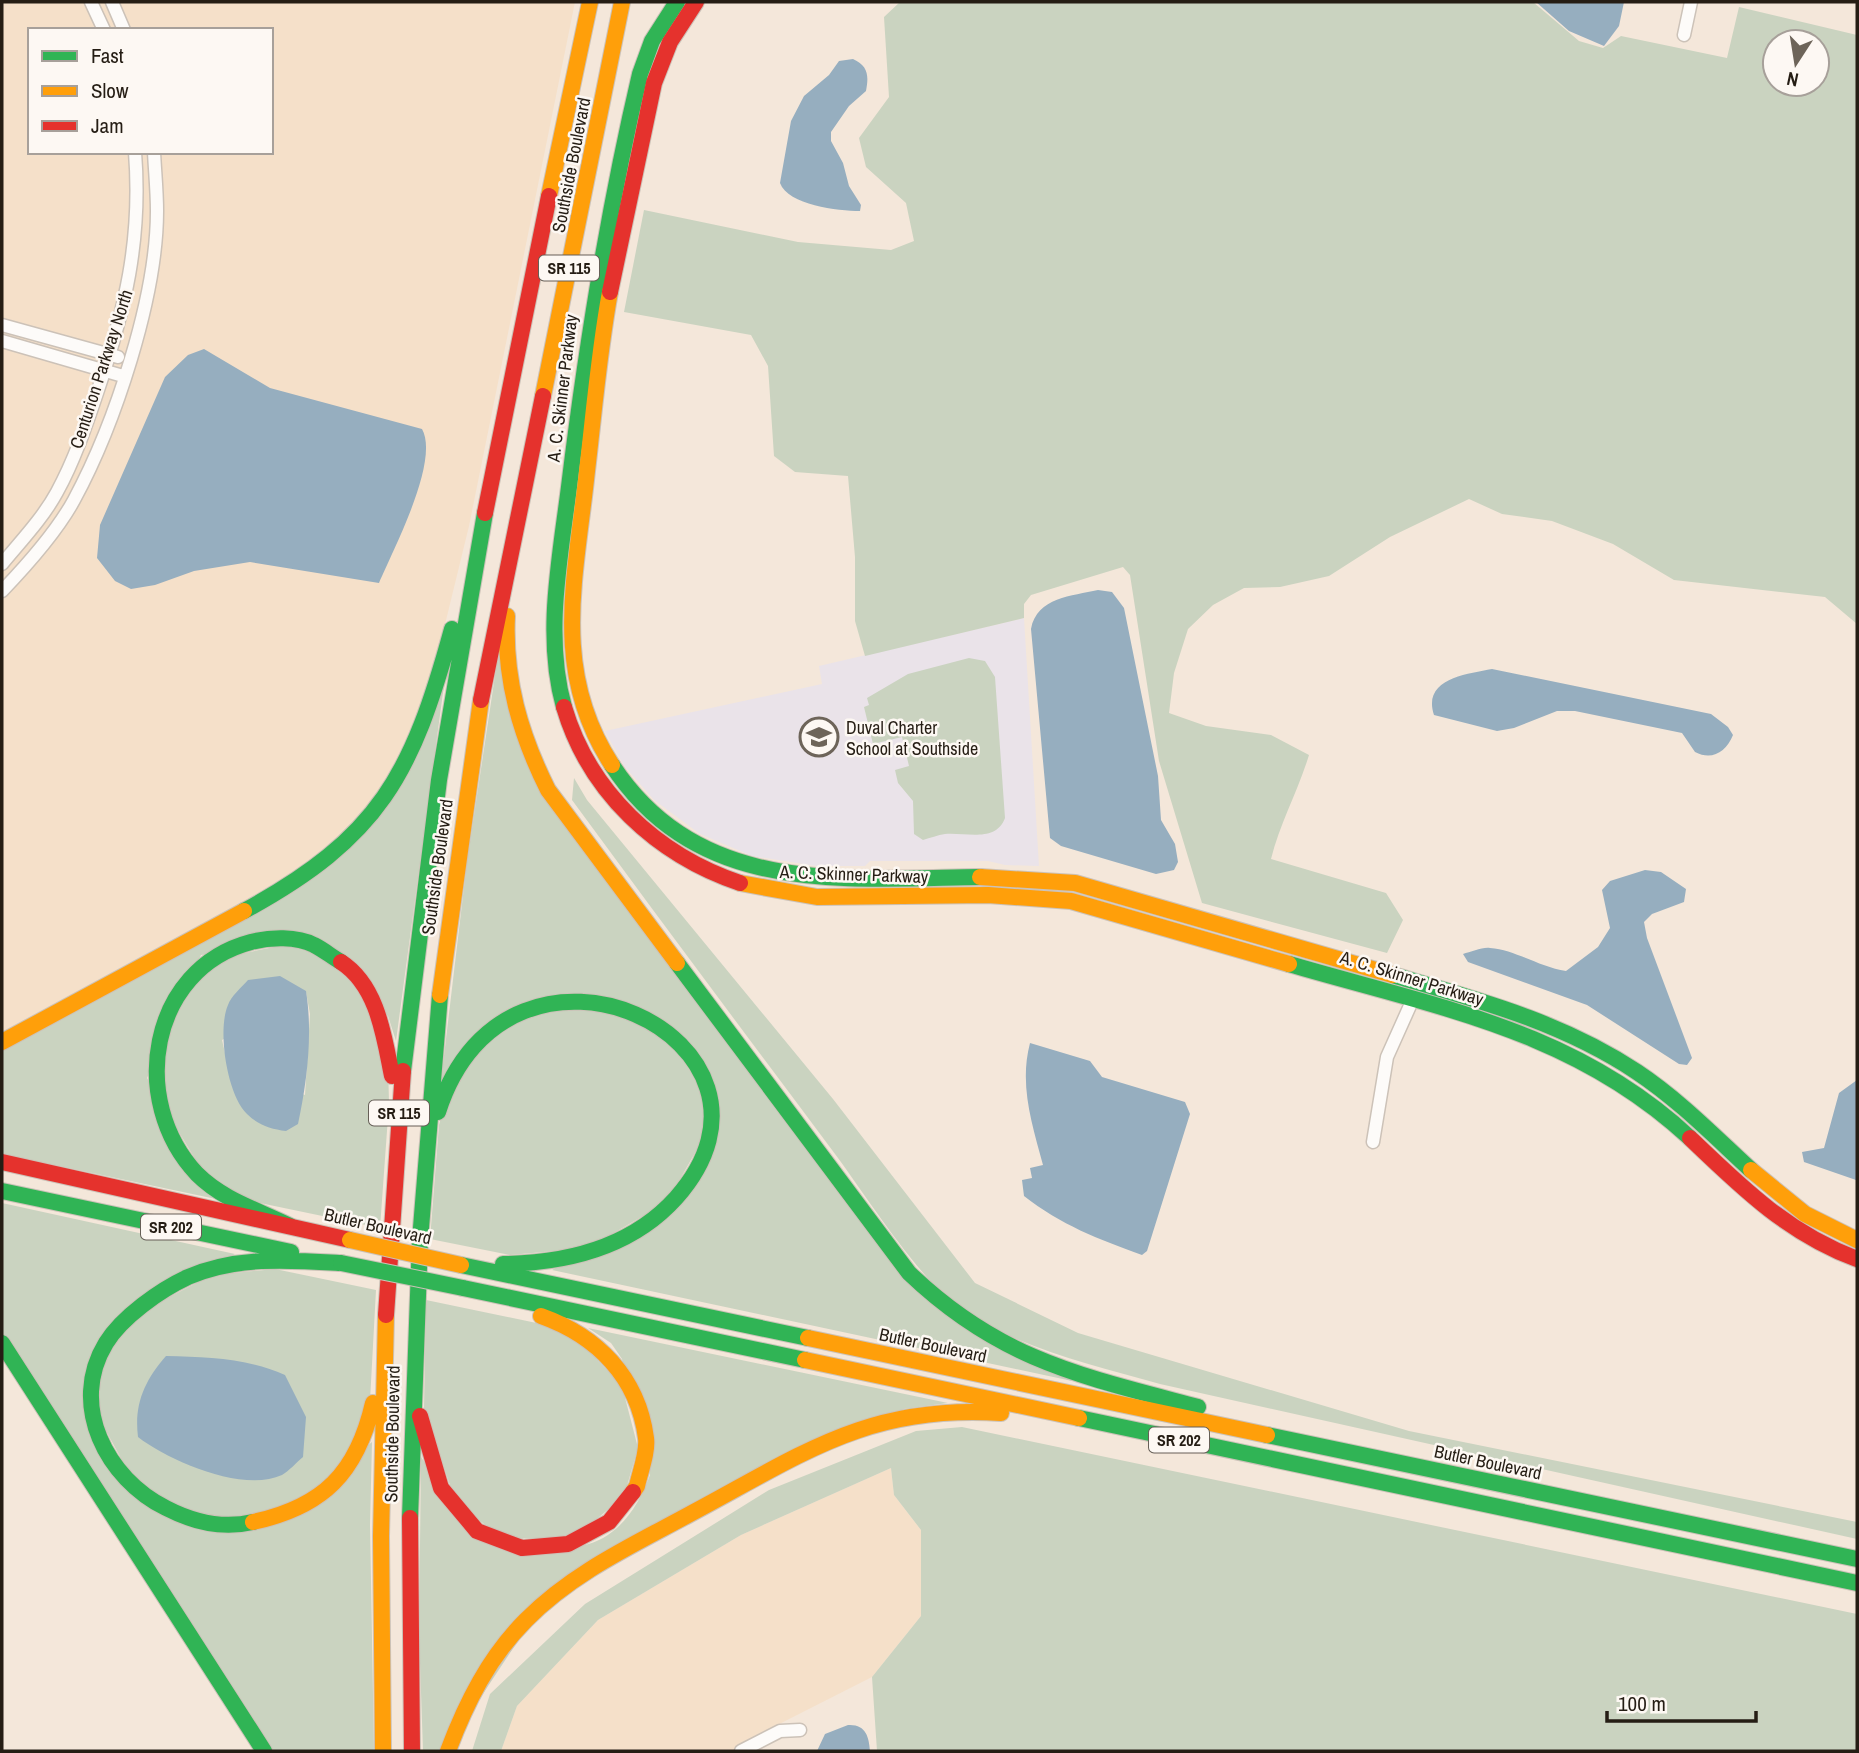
<svg xmlns="http://www.w3.org/2000/svg" width="1859" height="1753" viewBox="0 0 1859 1753" font-family="'Archivo Narrow',sans-serif">
  <style>
    .built { fill: #f5e0c9; fill-rule: evenodd }
    .education { fill: #eae3e9 }
    .green { fill: #cad3c0; fill-rule: evenodd }
    .water { fill: #96aebf }
    .lines { fill: none; stroke-linecap: round; stroke-linejoin: round }
    .street-casing { stroke: #ccc2b8; stroke-width: 15 }
    .fast-casing { stroke: #ccc2b8; stroke-width: 18 }
    .slow-casing { stroke: #ccc2b8; stroke-width: 18 }
    .jam-casing { stroke: #ccc2b8; stroke-width: 18 }
    .street { stroke: #fdfbf9; stroke-width: 12 }
    .fast { stroke: #30b455; stroke-width: 16 }
    .slow { stroke: #ff9f0a; stroke-width: 16 }
    .jam { stroke: #e5322d; stroke-width: 16 }
    .fast-bridge-casing { stroke: #ccc2b8; stroke-width: 18; stroke-linecap: butt }
    .slow-bridge-casing { stroke: #ccc2b8; stroke-width: 18; stroke-linecap: butt }
    .fast-bridge { stroke: #30b455; stroke-width: 16 }
    .slow-bridge { stroke: #ff9f0a; stroke-width: 16 }
    .labels { text-anchor: middle; dominant-baseline: central; stroke-width: 5; stroke-linejoin: round; paint-order: stroke }
    .shield { fill: #fdf8f3; stroke: #665f57; stroke-width: 2 }
    .shield-label { font-size: 16px; font-weight: bold; fill: #251d14 }
    .street-label { font-size: 18px; fill: #251d14; stroke: #fdf8f3 }
    .poi-label { font-size: 18px; fill: #251d14; stroke: #fdf8f3; text-anchor: start }
  </style>
  <rect width="100%" height="100%" fill="#f4e7da"/>
  <path class="built" d="M2 2H575L469 526 429 690 384 790 316 863 2 1037ZM30 30H271V152H30Z
    M891 1468 894 1495 921 1530V1616L872 1677 746 1741 732 1751H501L517 1706 598 1620 741 1535Z"/>
  <path class="education" d="M1024 618 1039 866 1005 865 988 861H870L865 866H816L752 856 700 834 654 800 624 766 605 731 822 684 819 666Z"/>
  <path class="green" d="M900 2H1533L1579 41 1603 48 1621 36 1727 58 1739 7 1857 35V624L1825 597 1674 580 1613 544 1552 521 1502 514 1469 499 1390 537 1329 576 1280 587 1244 588 1213 605 1188 629 1174 673 1169 713 1206 726 1271 735 1309 755C1298 791 1280 823 1271 859L1386 893 1403 920 1387 953 1202 903 1159 761 1130 575 1123 567 1031 595 1024 604V618L865 656 855 621V557L848 476 795 472 774 456 768 366 751 335 624 312 644 210 798 242 891 250 914 241 906 203 866 167 859 138 889 97 884 17ZM1775 42H1817V84H1775Z
    M499 649 521 740 895 1262 1072 1381 552 1270 689 1192 711 1088 639 1009 528 1004 441 1081 467 862Z
    M969 658 985 661 995 677 1005 818C996 843 965 832 945 834 938 835 930 838 923 840L914 834 913 801 898 783 895 770 909 766 902 737 873 744 864 707 869 705 867 698 908 674Z
    M445 678 396 1041 388 1016 313 939 201 955 147 1078 216 1199 2 1154V1046L342 853Z
    M574 778 587 800 833 1099 975 1283 1078 1333 1409 1431 1857 1522V1539L1160 1384C1093 1365 1021 1349 962 1310 922 1283 868 1199 838 1158 749 1039 660 920 572 800Z
    M294 943 356 978 388 1064 389 1103 380 1228 250 1201 203 1172 168 1114 161 1058 183 997 220 958ZM306 992 310 1014 305 1095 228 1066 222 1040Z
    M610 1009 667 1036 702 1089 704 1137 667 1202 588 1248 510 1255 430 1239 439 1125 445 1102 475 1051 534 1011Z
    M2 1203 235 1254 135 1307 87 1396 147 1506 268 1527 372 1442 370 1525 374 1751H271L2 1336Z
    M275 1269 376 1290 370 1401 350 1456 329 1484 258 1520 185 1515 115 1462 95 1394 106 1354 146 1309 212 1275Z
    M426 1300 546 1325 576 1337 622 1386 638 1448 624 1496 573 1539 503 1538 456 1503 424 1408Z
    M588 1328 948 1403 904 1409 549 1594 445 1751H423L419 1634 421 1457 474 1535 581 1546C617 1539 638 1508 650 1475L622 1359 611 1343Z
    M962 1427 1857 1614V1751H877L872 1677 921 1616V1530L894 1495 891 1468 741 1535 598 1620 517 1706 501 1751H472L490 1694 585 1604 769 1490 916 1431Z"/>
  <path class="water" d="M1536 2H1624L1619 26 1604 46 1569 31Z
    M853 59C868 66 869 75 866 91L849 106 831 132V141L843 163 849 186 861 205 860 211C838 211 788 205 780 183L791 121 804 96 829 75 839 61Z
    M204 349 270 388 422 429C440 461 393 550 379 583L250 562 194 571 155 585 131 589 115 581 97 558 100 525 165 377 188 355Z
    M1098 590 1112 592 1124 608 1158 776 1161 820 1175 844 1178 862 1174 870 1156 874 1061 846 1050 838 1031 629C1037 597 1072 596 1098 590Z
    M1492 669 1711 714 1728 727 1733 735C1726 752 1712 761 1695 752L1682 733 1575 711H1557L1514 728 1497 731 1434 715C1422 679 1466 674 1492 669Z
    M1645 870 1661 872 1686 889 1684 902 1652 914 1644 922 1647 938 1692 1058 1687 1065 1679 1064 1587 1005 1468 962 1463 954C1471 952 1482 947 1490 948 1516 950 1539 967 1566 971L1598 947 1610 928 1602 890 1610 881Z
    M280 976 306 991C313 1034 307 1082 298 1124L286 1131C271 1129 258 1125 247 1114 227 1095 217 1030 228 1005 231 996 241 988 248 980Z
    M1030 1043 1090 1061 1102 1077 1185 1102 1190 1114 1147 1251 1142 1255C1098 1239 1061 1225 1024 1196L1022 1180 1032 1178 1030 1168 1043 1165C1032 1124 1019 1085 1030 1043Z
    M1857 1080V1179L1856 1180 1804 1162 1802 1152 1824 1148 1839 1093Z
    M166 1356C208 1357 247 1358 285 1375L306 1417 303 1457C297 1462 289 1471 282 1475 243 1493 169 1461 138 1437 134 1405 144 1381 166 1356Z
    M848 1725C866 1724 869 1737 870 1751H817L825 1734Z"/>
  <g class="lines">
    <defs>
      <path id="street" d="M91 2 104 30
        M112 2 124 30
        M1684 35 1691 2
        M2 325 118 357
        M2 341 123 376
        M2 564C21 541 43 518 57 492 74 461 86 426 97 393 125 310 142 240 135 152
        M2 591C27 565 56 533 74 500 115 424 157 297 157 211 157 191 155 172 154 152
        M1373 1142 1387 1057 1413 999
        M741 1751 780 1731 800 1730"/>
      <path id="fast" d="M564 707C544 636 560 559 569 487 586 348 608 210 640 74L652 41 677 2
        M612 765C698 896 843 879 980 877
        M244 911C380 837 412 775 452 629
        M677 963 909 1273C1000 1360 1081 1376 1198 1407
        M1289 964C1436 1007 1574 1030 1690 1138
        M1393 975C1478 1000 1562 1022 1637 1072 1679 1100 1714 1136 1751 1170
        M403 1071 439 780 485 513
        M438 1112C508 893 815 1042 676 1198 631 1248 567 1263 503 1264
        M2 1191 291 1252
        M290 1226C258 1210 223 1200 197 1174 128 1101 149 969 251 942 270 937 297 936 314 945 324 950 332 957 341 962
        M461 1265 808 1338
        M463 1288 805 1360
        M2 1343 264 1751
        M1079 1418 1857 1583
        M1267 1435 1857 1559
        M410 1518 420 1240 440 995
        M253 1522C223 1529 193 1522 166 1508 107 1479 68 1405 106 1343 122 1317 160 1290 188 1277 236 1256 290 1260 341 1263"/>
      <path id="slow" d="M549 196 590 2
        M610 292C599 351 594 412 587 471 576 576 550 670 612 765
        M543 396 622 2
        M507 616C504 679 520 734 548 790L677 963
        M980 877 1075 883 1393 975
        M740 883 817 897 988 895 1071 901 1289 964
        M440 995 481 700
        M2 1042 244 911
        M1751 1170 1805 1214 1857 1240
        M541 1316C597 1336 638 1377 646 1438 648 1452 640 1472 637 1486L633 1492
        M808 1338 1267 1435
        M805 1360 1079 1418
        M253 1522C323 1507 357 1473 373 1403
        M383 1751 381 1536 386 1315
        M448 1751C466 1703 489 1657 526 1620 572 1573 633 1545 690 1514 801 1455 868 1404 1001 1413"/>
      <path id="jam" d="M610 292 654 83 670 42 696 2
        M485 513 549 196
        M481 700 543 396
        M564 707C589 792 657 855 740 883
        M341 962C378 986 384 1037 392 1076
        M1690 1138C1742 1188 1789 1234 1857 1259
        M2 1162 350 1240
        M386 1315 403 1071
        M420 1416 441 1488 477 1531 522 1548 568 1544 609 1522 633 1492
        M410 1518 412 1751"/>
    </defs>
    <use href="#street" class="street-casing"/>
    <use href="#fast" class="fast-casing"/>
    <use href="#slow" class="slow-casing"/>
    <use href="#jam" class="jam-casing"/>
    <use href="#street" class="street"/>
    <use href="#fast" class="fast"/>
    <use href="#slow" class="slow"/>
    <use href="#jam" class="jam"/>
    <defs>
      <path id="fast-bridge" d="M341 1263 463 1288"/>
      <path id="slow-bridge" d="M350 1240 461 1265"/>
    </defs>
    <use href="#fast-bridge" class="fast-bridge-casing"/>
    <use href="#slow-bridge" class="slow-bridge-casing"/>
    <use href="#fast-bridge" class="fast-bridge"/>
    <use href="#slow-bridge" class="slow-bridge"/>
  </g>
  <defs>
    <symbol id="school-ring" viewBox="-11 -11 22 22"><circle r="9.5" fill="#fdf8f3" stroke="#6d6459" stroke-width="1.5"/><path d="M0-5L7-2L0 1L-7-2ZM-4 1L0 2.5L4 1V4Q0 6-4 4Z" fill="#6d6459"/></symbol>
  </defs>
  <g fill-rule="evenodd">
    <use href="#school-ring" x="797" y="715" width="44" height="44"/>
  </g>
  <g class="labels">
    <g class="shield">
      <rect x="539" y="255.5" width="60" height="25" rx="5"/>
      <rect x="369" y="1100.5" width="60" height="25" rx="5"/>
      <rect x="141" y="1214.5" width="60" height="25" rx="5"/>
      <rect x="1149" y="1427.5" width="60" height="25" rx="5"/>
    </g>
    <g class="shield-label">
      <text x="569" y="268">SR 115</text>
      <text x="399" y="1113">SR 115</text>
      <text x="171" y="1227">SR 202</text>
      <text x="1179" y="1440">SR 202</text>
    </g>
    <g class="street-label">
      <text transform="translate(571 165) rotate(-79)">Southside Boulevard</text>
      <text transform="translate(101 369) rotate(-72)">Centurion Parkway North</text>
      <text transform="translate(562 388) rotate(-83)">A. C. Skinner Parkway</text>
      <text transform="translate(437 867) rotate(-82)">Southside Boulevard</text>
      <text transform="translate(854 874) rotate(2)">A. C. Skinner Parkway</text>
      <text transform="translate(1412 978) rotate(17)">A. C. Skinner Parkway</text>
      <text transform="translate(378 1226) rotate(13)">Butler Boulevard</text>
      <text transform="translate(933 1345) rotate(12)">Butler Boulevard</text>
      <text transform="translate(392 1434) rotate(-89)">Southside Boulevard</text>
      <text transform="translate(1488 1462) rotate(12)">Butler Boulevard</text>
    </g>
    <g class="poi-label">
      <text x="846" y="727">Duval Charter<tspan x="846" dy="21">School at Southside</tspan></text>
    </g>
  </g>
  <rect width="1859" height="1753" fill="none" stroke="#251d14" stroke-width="7"/>
  <rect x="28" y="28" width="245" height="126" fill="#fdf8f3" stroke="#a7a09a" stroke-width="2"/>
  <rect x="42" y="51" width="35" height="10" fill="#30b455" stroke="#a7a09a" stroke-width="2"/>
  <text x="91" y="63" font-size="21" fill="#251d14">Fast</text>
  <rect x="42" y="86" width="35" height="10" fill="#ff9f0a" stroke="#a7a09a" stroke-width="2"/>
  <text x="91" y="98" font-size="21" fill="#251d14">Slow</text>
  <rect x="42" y="121" width="35" height="10" fill="#e5322d" stroke="#a7a09a" stroke-width="2"/>
  <text x="91" y="133" font-size="21" fill="#251d14">Jam</text>
  <g transform="translate(1796 63) rotate(192)"><circle r="33" fill="#fdf8f3" stroke="#a7a09a" stroke-width="2"/>
  <path d="M0-5L12 26L0 18L-12 26Z" fill="#6d6459"/>
  <text y="-10" font-size="19" font-weight="bold" text-anchor="middle" fill="#251d14">N</text>
  </g>
  <path d="M1607 1711v10h149v-10" fill="none" stroke="#251d14" stroke-width="3.5"/>
  <text x="1618" y="1711" font-size="21" fill="#251d14" stroke="#fdf8f3" stroke-width="5" paint-order="stroke">100 m</text>
</svg>
